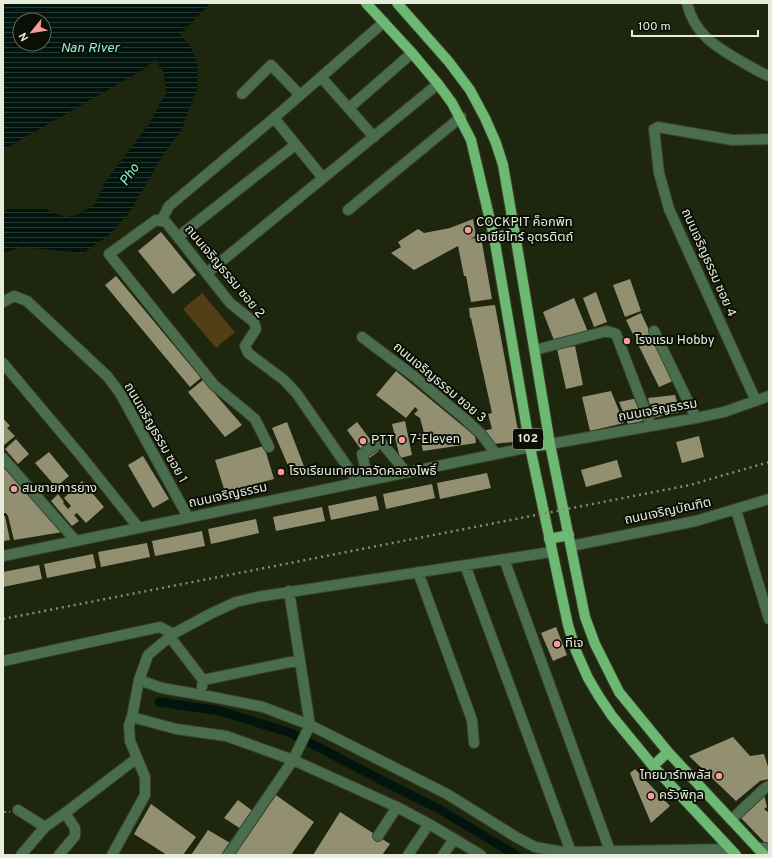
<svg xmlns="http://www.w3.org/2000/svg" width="772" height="858" viewBox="0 0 772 858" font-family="Overpass,'Noto Sans Thai',sans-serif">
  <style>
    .garden { fill: #533f15 }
    .water { fill: url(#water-rules); fill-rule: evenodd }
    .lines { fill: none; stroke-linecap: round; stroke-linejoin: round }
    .canal { stroke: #01150e; stroke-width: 9 }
    .building { fill: #939072 }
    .minor-casing { stroke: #3a422b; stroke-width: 12 }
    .major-casing { stroke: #3a422b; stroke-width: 12 }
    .path { stroke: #808874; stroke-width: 1.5; stroke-dasharray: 3 3; stroke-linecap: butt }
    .minor { stroke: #4a6e4d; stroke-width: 10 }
    .major { stroke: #6db974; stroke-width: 10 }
    .rail { stroke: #838b77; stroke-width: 2.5; stroke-dasharray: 2 4; stroke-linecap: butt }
    .poi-dot { fill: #f59b9e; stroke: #0a0e05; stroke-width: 1.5 }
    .labels { text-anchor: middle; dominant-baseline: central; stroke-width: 4; stroke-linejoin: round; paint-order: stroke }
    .shield { fill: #0a0e05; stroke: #a3a99c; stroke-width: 1 }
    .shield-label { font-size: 12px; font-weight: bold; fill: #e5ecdc }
    .poi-label { font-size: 13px; fill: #e5ecdc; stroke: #0a0e05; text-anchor: start }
    .street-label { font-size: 13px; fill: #e5ecdc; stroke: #0a0e05 }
    .water-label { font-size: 14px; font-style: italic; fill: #87f3cb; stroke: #0a0e05 }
  </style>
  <defs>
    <pattern id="water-rules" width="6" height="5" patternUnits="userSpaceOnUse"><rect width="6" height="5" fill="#01150e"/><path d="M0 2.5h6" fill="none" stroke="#263730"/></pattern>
  </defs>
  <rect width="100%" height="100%" fill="#1e260e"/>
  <path class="garden" d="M202 293 235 332 216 348 183 309Z"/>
  <path class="water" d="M3 3H211L180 34 192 49 198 65 197 89 181 131 164 153 130 212 108 236 83 253 22 247 3 253V215L8 209H45L65 217 77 215 95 204 104 184 148 125 166 93 164 73 155 59 146 68 3 150ZM20 20H44V44H20Z"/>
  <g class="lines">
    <path class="canal" d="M159 702 220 711 291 733 383 781 439 809 516 855"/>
  </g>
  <path class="building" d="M473 219 476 236 470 239 481 237 492 299 471 302 466 276H464L458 246 414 270 391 253 401 247 398 242 418 229 424 233 450 228Z
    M161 232 196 275 173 294 138 251Z
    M116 276 201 378 190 387 105 285Z
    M630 279 641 311 625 317 613 285Z
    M596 292 607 322 594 327 583 298Z
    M574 298 588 332 555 343 543 312Z
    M495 305 519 436 517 440 513 442 493 444 482 431 492 429 488 414 492 413 471 318H470L469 308Z
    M641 313 673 381 659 387 626 320Z
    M575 346 583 385 566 389 557 349Z
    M396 371 475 436 476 443 423 451 419 434 424 433 420 418 414 414 418 410 415 407 406 418 376 395Z
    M203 380 242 425 225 437 188 392Z
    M611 391 624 423 590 431 582 397Z
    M675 395 680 412 653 418 648 398Z
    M638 398 647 420 628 424 619 402Z
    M3 418 10 426 7 428 15 436 3 446Z
    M405 421 412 455 400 458 392 424Z
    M287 422 305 469 292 475 272 428Z
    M357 422 379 451 368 459 347 430Z
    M699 436 704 457 682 463 676 442Z
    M16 439 29 454 18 464 5 449Z
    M264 446 274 479 225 492 215 460Z
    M49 452 69 476 56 487 35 463Z
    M143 456 169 499 153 508 128 465Z
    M617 460 622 477 586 487 581 470Z
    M3 465 63 532 14 540 8 516 6 513H3Z
    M487 473 491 488 440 499 437 483Z
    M82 481 104 507 86 523 77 513 74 515 79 521 72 526 51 501 58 494 64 502 63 503 68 509 71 506 64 498Z
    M432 484 435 498 386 509 383 494Z
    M376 496 379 510 331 520 328 506Z
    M322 507 325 521 276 531 273 517Z
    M5 516 10 540 3 541V517Z
    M256 519 259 533 211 544 208 529Z
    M202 531 205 546 155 556 152 541Z
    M147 543 150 557 101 567 98 552Z
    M93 554 96 568 47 578 44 564Z
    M39 565 42 579 3 587V572Z
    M556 627 567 655 553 661 541 633Z
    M733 737 750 756 764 754 769 770V779L760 781 736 801 689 756Z
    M635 769 670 806 651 823 630 773Z
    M273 793 314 822 291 855H228Z
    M764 795 767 807 764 809 769 813V847L741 818Z
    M238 800 254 812 241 829 224 818Z
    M151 804 196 837 183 855H167L134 834Z
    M340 812 390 844 382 855H313Z
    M208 830 232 844 223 855H191Z"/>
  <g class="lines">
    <defs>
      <path id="minor" d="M687 3C694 35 718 48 744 63 753 68 761 73 769 76
        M321 77 374 137
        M242 94 271 65 300 95
        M349 108 412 53
        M274 118 323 178
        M348 210 461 117
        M161 221 169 206 274 118 384 22
        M178 237 295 145
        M207 273 438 84
        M3 302 14 296 27 301 107 376 120 393 188 517
        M654 331 696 418
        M362 337 415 377 465 419 481 434 496 454
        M535 350 607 331 616 334 651 426
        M3 363 82 457 138 527
        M756 401 669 209 659 173 654 129 658 127 732 140 769 139
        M550 444 696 418 724 412 769 396
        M269 447 255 419 214 385 109 254 156 220 166 222 230 303 254 322 256 329 245 346 248 353 284 380 297 394 358 482
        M3 458 75 540
        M368 480 362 454 381 442 406 472
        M736 510 769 619
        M571 546 696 521 769 499
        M3 556 530 447
        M504 559 610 851
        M465 565 571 852
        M418 572 472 720 474 743
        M170 637 203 680 202 687
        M3 661 160 627 173 634
        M139 680 162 688 213 697 263 707 310 725 447 794 516 837 535 847 564 852 730 849
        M203 680 300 660
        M132 717 176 729 226 736 293 760 397 807 429 824 481 855
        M18 810 45 827
        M731 820 765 788 769 786
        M378 836 397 807
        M757 848H769
        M21 855 45 827 65 813 137 758
        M59 855 75 836V828L65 813
        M112 855 145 795V777L130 741 129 725 132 717 139 680 148 655 173 634 210 614 236 602 257 597 551 552
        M228 855 293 760 310 725 289 591
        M408 855 429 824
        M443 855 454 839"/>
      <path id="major" d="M366 3 412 53 438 84 452 103 471 140 494 237 530 447 568 625 576 651 588 678 598 695 612 716 653 766 736 855
        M397 3 449 62 470 90 485 118 496 143 503 165 515 234 550 444 585 617 595 644 619 692 668 752 764 855
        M494 237 515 234
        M530 447 550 444
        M549 539 569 535
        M653 766 668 752"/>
    </defs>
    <use href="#minor" class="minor-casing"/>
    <use href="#major" class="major-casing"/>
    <path class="path" d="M3 812H10"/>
    <use href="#minor" class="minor"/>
    <use href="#major" class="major"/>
    <path class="rail" d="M3 619 690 485 769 462"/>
  </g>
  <g class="poi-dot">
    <circle cx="468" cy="230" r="4"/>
    <circle cx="627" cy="341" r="4"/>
    <circle cx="402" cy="440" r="4"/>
    <circle cx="363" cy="441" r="4"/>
    <circle cx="281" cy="472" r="4"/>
    <circle cx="14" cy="489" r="4"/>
    <circle cx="557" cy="644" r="4"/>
    <circle cx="719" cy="776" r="4"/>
    <circle cx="651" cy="796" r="4"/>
  </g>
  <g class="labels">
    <rect class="shield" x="513" y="429" width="30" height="20" rx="3"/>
    <g class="shield-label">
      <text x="528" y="439">102</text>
    </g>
    <g class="poi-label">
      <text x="476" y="223">COCKPIT ค็อกพิท<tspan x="476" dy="15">เอเซียไทร์ อุตรดิตถ์</tspan></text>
      <text x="635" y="341">โรงแรม Hobby</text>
      <text x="410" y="440">7-Eleven</text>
      <text x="371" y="441">PTT</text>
      <text x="289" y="472">โรงเรียนเทศบาลวัดคลองโพธิ์</text>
      <text x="22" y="489">สมชายการยาง</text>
      <text x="565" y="644">ทีเจ</text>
      <text x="711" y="776" text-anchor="end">ไทยมาร์ทพลัส</text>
      <text x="659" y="796">ครัวพิกุล</text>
    </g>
    <g class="street-label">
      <text transform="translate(708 263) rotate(66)">ถนนเจริญธรรม ซอย 4</text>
      <text transform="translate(224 272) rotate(50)">ถนนเจริญธรรม ซอย 2</text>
      <text transform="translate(439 383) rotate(40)">ถนนเจริญธรรม ซอย 3</text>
      <text transform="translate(658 411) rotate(-10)">ถนนเจริญธรรม</text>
      <text transform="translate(155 433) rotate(60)">ถนนเจริญธรรม ซอย 1</text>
      <text transform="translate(228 496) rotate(-12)">ถนนเจริญธรรม</text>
      <text transform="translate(668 512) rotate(-12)">ถนนเจริญบัณฑิต</text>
    </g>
    <g class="water-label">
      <text x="90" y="48">Nan River</text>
      <text transform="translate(130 175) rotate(-55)">Pho</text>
    </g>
  </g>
  <rect width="772" height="858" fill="none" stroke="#e5ecdc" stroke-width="8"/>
  <g transform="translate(32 32) rotate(240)"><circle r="19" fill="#0a0e05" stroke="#62675b"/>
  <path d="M0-3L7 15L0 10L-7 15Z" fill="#f59b9e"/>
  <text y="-6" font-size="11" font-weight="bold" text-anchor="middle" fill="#e5ecdc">N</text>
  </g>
  <path d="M632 30v6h126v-6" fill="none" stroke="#e5ecdc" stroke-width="2"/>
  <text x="638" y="30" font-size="12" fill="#e5ecdc" stroke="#0a0e05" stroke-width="3" paint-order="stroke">100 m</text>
</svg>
